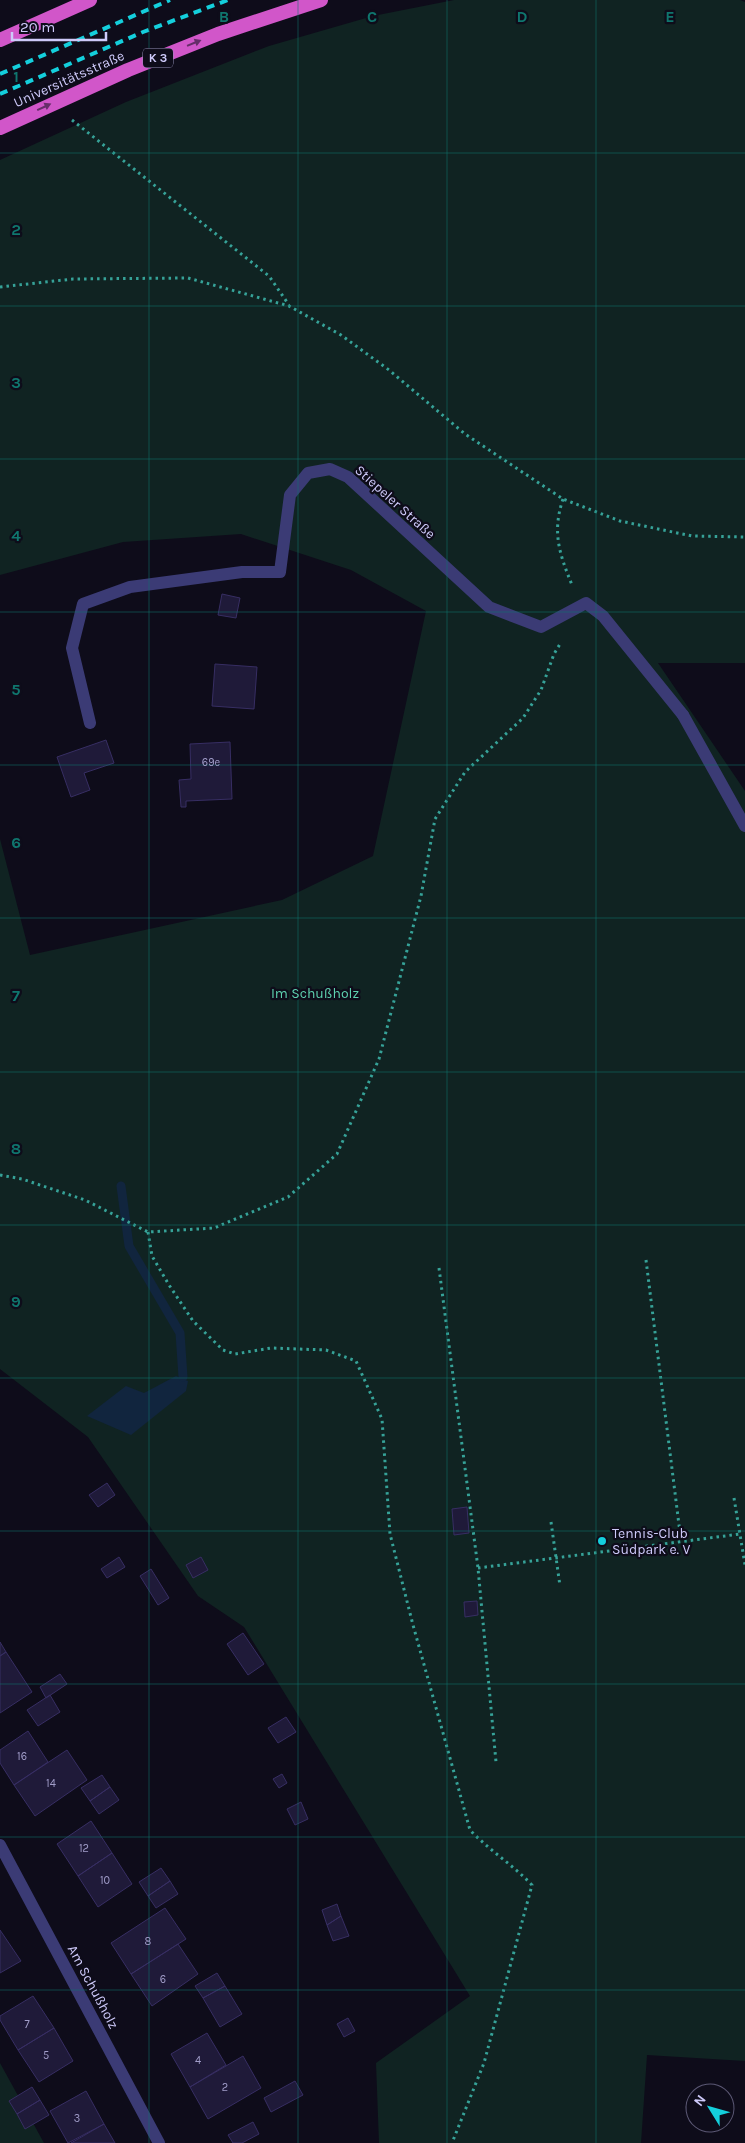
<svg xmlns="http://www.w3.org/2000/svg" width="745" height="2143" viewBox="0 0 745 2143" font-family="Karla,sans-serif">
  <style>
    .green { fill: #102322 }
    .water { fill: #11253e }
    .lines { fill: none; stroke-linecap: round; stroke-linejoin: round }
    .stream { stroke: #11253e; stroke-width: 9 }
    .building { fill: #1f1a39; stroke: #372e63 }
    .path { stroke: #36a298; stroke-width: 3; stroke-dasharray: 2.5 4; stroke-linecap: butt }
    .service { stroke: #3b3b75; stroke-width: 12 }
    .minor { stroke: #3b3b75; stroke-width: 12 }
    .trunk { stroke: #d156c9; stroke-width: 14 }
    .rail { stroke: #14cfdc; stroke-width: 4; stroke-dasharray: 8 6; stroke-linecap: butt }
    .oneway { fill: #662d69 }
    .grid { fill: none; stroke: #0f766e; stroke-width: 1; stroke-opacity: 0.55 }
    .poi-dot { fill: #14cfdc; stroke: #0e0c1a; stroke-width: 2 }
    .labels { text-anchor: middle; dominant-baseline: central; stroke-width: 4.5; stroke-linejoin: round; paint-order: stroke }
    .number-label { font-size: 11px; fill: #a29eca }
    .shield { fill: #0e0c1a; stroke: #9491b7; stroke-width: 1 }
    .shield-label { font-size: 12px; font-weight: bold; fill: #cecafa }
    .street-label { font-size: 14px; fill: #cecafa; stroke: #0e0c1a }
    .park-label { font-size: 14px; fill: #5ed2b1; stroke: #0e0c1a }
    .poi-label { font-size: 14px; fill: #cecafa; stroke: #0e0c1a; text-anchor: start }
    .grid-label { font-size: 16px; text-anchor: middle; font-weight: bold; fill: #0f766e; stroke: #0e0c1a; stroke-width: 4.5; stroke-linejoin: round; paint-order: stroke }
  </style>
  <rect width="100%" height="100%" fill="#0e0c1a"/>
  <path class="green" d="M454 0H740L745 2V663H658L745 791V2061L647 2055 641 2143H379L376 2063 470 1996 244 1627 198 1596 88 1437 0 1369V839L30 955 282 900 373 856 426 611 351 570 241 534 123 542 0 575V160L126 102 269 46 373 16Z
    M0 2063 44 2143H0Z"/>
  <path class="water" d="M176 1376 188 1381 186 1391 131 1435 87 1416 126 1386 144 1393Z"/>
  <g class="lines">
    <path class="stream" d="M121 1186 129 1246 180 1333 183 1377"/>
  </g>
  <path class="building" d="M222 594 240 598 236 618 218 615Z
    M215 664 257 667 254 709 212 706Z
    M106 740 114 763 84 773 90 790 71 797 57 757Z
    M230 742 232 799 186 801V807H181L179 780 191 779 190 744Z
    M107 1483 115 1495 98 1507 89 1495Z
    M467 1507 469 1533 454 1535 452 1509Z
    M119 1557 125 1567 107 1578 101 1569Z
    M201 1557 208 1570 193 1578 186 1565Z
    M151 1569 169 1598 158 1605 140 1576Z
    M477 1601 478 1615 465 1617 464 1602Z
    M243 1633 264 1664 248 1675 227 1644Z
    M0 1642 6 1652 0 1656Z
    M6 1652 32 1692 0 1713V1656Z
    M60 1674 67 1684 46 1698 40 1687Z
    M50 1695 60 1712 38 1726 27 1710Z
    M286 1717 296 1732 278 1743 268 1728Z
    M28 1731 48 1762 14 1785 0 1763V1750Z
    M67 1750 87 1780 35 1816 14 1785Z
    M282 1774 287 1783 279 1788 273 1779Z
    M102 1775 110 1787 90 1801 81 1788Z
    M110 1787 119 1800 99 1814 90 1801Z
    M301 1802 308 1819 295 1825 287 1809Z
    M91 1821 112 1853 78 1876 57 1844Z
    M112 1853 132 1884 98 1907 78 1876Z
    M161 1868 170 1881 148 1896 139 1882Z
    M170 1881 178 1894 156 1908 148 1896Z
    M337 1904 341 1916 327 1925 322 1910Z
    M165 1908 186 1939 131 1974 111 1943Z
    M341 1916 349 1936 333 1941 327 1925Z
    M0 1930 21 1961 0 1973Z
    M178 1944 198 1974 152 2006 131 1974Z
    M217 1973 225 1986 203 1998 195 1986Z
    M225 1986 242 2014 220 2027 203 1998Z
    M33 1996 54 2028 18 2050 0 2020V2016Z
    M348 2018 355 2031 344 2037 337 2024Z
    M54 2028 73 2061 39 2082 18 2050Z
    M207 2033 226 2065 190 2087 171 2054Z
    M243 2056 261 2088 208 2119 190 2087Z
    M295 2081 303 2095 271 2112 264 2098Z
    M32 2087 40 2100 17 2114 9 2101Z
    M86 2091 104 2124 68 2143 50 2111Z
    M40 2100 49 2115 25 2129 17 2114Z
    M253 2122 259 2134 242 2143H233L228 2135Z
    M104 2124 115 2143H71Z"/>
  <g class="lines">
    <path class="path" d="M72 120 269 276 289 305
      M0 287 73 279 188 278 289 306 341 335 389 370 465 434 563 499 620 521 692 536 745 537
      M563 499C552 532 559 553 572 585
      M0 1175 22 1179 85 1200 148 1232 214 1228 288 1197 337 1154 379 1059 421 896 435 819 465 772 523 718 541 690 554 654 560 644
      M148 1232 152 1256 169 1285 193 1321 223 1350 235 1354 271 1348 326 1350 356 1361 382 1419 390 1534 413 1625 470 1830C489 1850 513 1865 532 1885L484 2063 452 2143
      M646 1260 681 1541
      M439 1268 478 1568 496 1762
      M734 1498 745 1565
      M551 1522 560 1586
      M478 1568 740 1534"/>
    <path class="service" d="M90 723 72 648 83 604 130 587 242 572H280L290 495 308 473 330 469 348 477 489 607 541 627 586 603 603 616 683 715"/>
    <path class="minor" d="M683 715 745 826
      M0 1845 159 2143"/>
    <path class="trunk" d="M0 40 90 0
      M0 128 128 70 218 34 321 0"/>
    <path class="rail" d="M0 74 170 0
      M0 94 143 32 228 0"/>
  </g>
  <defs><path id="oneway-solid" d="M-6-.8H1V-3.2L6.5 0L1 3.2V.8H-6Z" transform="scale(1.25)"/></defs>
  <g class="oneway">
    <use href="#oneway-solid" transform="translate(194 43) rotate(-22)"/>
    <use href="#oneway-solid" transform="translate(44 107) rotate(-25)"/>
  </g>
  <path class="grid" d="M149 0V2143M298 0V2143M447 0V2143M596 0V2143M0 153H745M0 306H745M0 459H745M0 612H745M0 765H745M0 918H745M0 1072H745M0 1225H745M0 1378H745M0 1531H745M0 1684H745M0 1837H745M0 1990H745"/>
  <circle class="poi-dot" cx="602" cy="1541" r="5"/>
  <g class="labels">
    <g class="number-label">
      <text x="211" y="762">69e</text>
      <text x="22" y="1756">16</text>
      <text x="51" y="1783">14</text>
      <text x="84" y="1848">12</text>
      <text x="105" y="1880">10</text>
      <text x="148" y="1941">8</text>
      <text x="163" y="1979">6</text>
      <text x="27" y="2024">7</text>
      <text x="46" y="2055">5</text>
      <text x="198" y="2060">4</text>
      <text x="225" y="2087">2</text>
      <text x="77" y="2118">3</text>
    </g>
    <rect class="shield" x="143" y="48.5" width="30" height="19" rx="4"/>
    <g class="shield-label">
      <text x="158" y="58">K 3</text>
    </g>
    <g class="street-label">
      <text transform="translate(69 79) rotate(-24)">Universitätsstraße</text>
      <text transform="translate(395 502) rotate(42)">Stiepeler Straße</text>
      <text transform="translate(93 1987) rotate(62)">Am Schußholz</text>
    </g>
    <g class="park-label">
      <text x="315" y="993">Im Schußholz</text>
    </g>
    <g class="poi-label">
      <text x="612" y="1533">Tennis-Club<tspan x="612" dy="16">Südpark e. V</tspan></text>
    </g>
  </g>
  <g class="grid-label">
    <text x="224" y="22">B</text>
    <text x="372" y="22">C</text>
    <text x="522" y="22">D</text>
    <text x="670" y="22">E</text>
    <text x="16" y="82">1</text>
    <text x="16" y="235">2</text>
    <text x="16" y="388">3</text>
    <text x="16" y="541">4</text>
    <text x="16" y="695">5</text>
    <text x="16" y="848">6</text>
    <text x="16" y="1001">7</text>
    <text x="16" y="1154">8</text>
    <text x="16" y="1307">9</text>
  </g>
  <g transform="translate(710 2108) rotate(307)"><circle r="24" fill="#0e0c1a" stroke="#5b5874"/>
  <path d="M0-4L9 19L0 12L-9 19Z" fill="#14cfdc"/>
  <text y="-8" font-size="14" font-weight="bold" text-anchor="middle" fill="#cecafa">N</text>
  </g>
  <path d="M12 32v8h94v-8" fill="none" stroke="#cecafa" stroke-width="2.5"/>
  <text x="20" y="32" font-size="15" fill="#cecafa" stroke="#0e0c1a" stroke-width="4" paint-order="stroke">20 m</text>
</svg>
